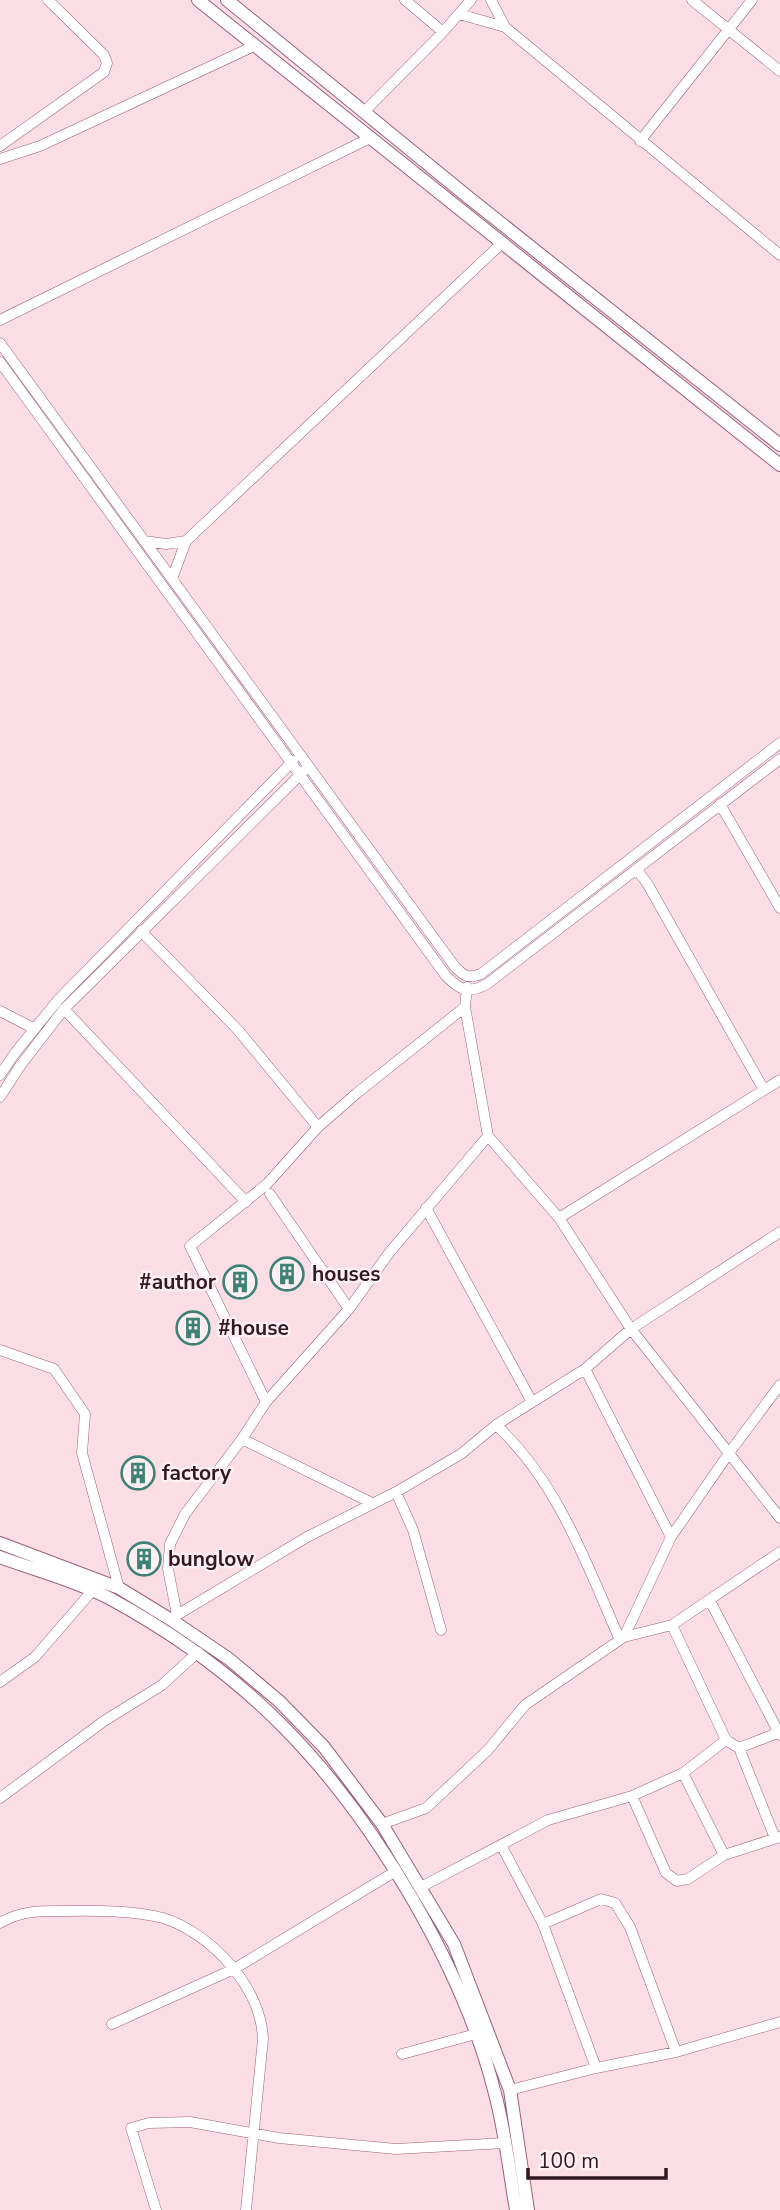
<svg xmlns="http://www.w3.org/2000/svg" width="780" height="2210" viewBox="0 0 780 2210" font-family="'Nunito Sans',sans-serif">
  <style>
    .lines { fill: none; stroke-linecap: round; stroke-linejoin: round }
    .minor-casing { stroke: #9d6073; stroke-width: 11 }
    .major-casing { stroke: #9d6073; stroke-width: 14 }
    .minor { stroke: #fff; stroke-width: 10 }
    .major { stroke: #fff; stroke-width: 12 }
    .labels { text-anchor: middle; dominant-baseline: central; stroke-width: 5; stroke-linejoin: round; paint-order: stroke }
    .poi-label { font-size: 21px; font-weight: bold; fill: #321921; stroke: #feeff3; text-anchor: start }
  </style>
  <rect width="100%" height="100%" fill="#fadde5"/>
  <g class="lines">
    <defs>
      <path id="minor" d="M405 0 443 32
        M491 0 505 27 780 255
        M692 0 780 71
        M459 14 505 27
        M365 111 443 32 471 0
        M640 141 752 0
        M0 146 104 72 107 63 104 55 48 0
        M0 159 40 146 254 46
        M0 320 370 138
        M0 343 455 967C464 976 468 979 481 974L780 743
        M0 362 446 976C461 991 468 994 487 984L780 759
        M144 541 166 544 186 541
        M172 579 186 541 502 243
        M720 804 780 908
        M637 870 647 883 764 1090
        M141 931 238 1030 318 1127
        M467 987 465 1007 488 1136 559 1218 631 1329 780 1518
        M64 1009 246 1202
        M0 1011 35 1029
        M0 1075 15 1053 58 1000 293 761
        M0 1097 20 1066 64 1009 304 771
        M270 1194 349 1309
        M426 1208 532 1402
        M559 1218 780 1080
        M0 1350 54 1369 85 1414 82 1453 119 1588
        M585 1369 671 1537
        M266 1402 190 1246 267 1184 318 1127 357 1093 465 1007
        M496 1425C558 1482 587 1565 620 1640
        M242 1439 372 1503
        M396 1492 413 1530 441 1630
        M710 1601 780 1735
        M177 1615 307 1537 396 1492 461 1454 496 1425 585 1369 631 1329 780 1232
        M175 1618 177 1615 168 1569 170 1544 185 1514 242 1439 266 1402 349 1309 389 1253 488 1136
        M672 1625 726 1740
        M624 1637 671 1537 729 1453 780 1385
        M0 1682 35 1657 92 1591
        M739 1748 775 1838
        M683 1773 724 1855
        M632 1796 666 1873 677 1881 688 1879 724 1855 780 1837
        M0 1798 104 1721 162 1685 198 1652
        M382 1824 426 1808 488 1750 525 1705 624 1637 672 1625 780 1552
        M501 1845 543 1924 596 2068
        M421 1887 548 1820 632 1796 683 1773 726 1740 739 1748 780 1732
        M0 1923C22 1910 42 1911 67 1911 94 1910 137 1911 163 1918 211 1933 261 1987 263 2039L246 2210
        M543 1924 601 1899 615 1903 630 1927 676 2052
        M112 2024 234 1969 396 1871
        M402 2054 476 2034
        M510 2090 596 2068 676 2052 780 2022
        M156 2210 131 2128 149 2123 190 2122 279 2138 396 2149 505 2143"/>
      <path id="major" d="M198 0 780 465
        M227 0 468 197 780 445
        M0 1543 119 1588 173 1621 229 1659 279 1701 324 1747 382 1824 454 1944 510 2090 528 2210
        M0 1557C35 1570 77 1581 109 1598 246 1672 335 1766 413 1900 447 1959 477 2023 494 2090 505 2129 509 2170 516 2210"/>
    </defs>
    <use href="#minor" class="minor-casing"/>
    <use href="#major" class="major-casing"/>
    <use href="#minor" class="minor"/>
    <use href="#major" class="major"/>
  </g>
  <defs>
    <symbol id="building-ring" viewBox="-11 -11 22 22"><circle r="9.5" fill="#feeff3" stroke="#3e8275" stroke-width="1.5"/><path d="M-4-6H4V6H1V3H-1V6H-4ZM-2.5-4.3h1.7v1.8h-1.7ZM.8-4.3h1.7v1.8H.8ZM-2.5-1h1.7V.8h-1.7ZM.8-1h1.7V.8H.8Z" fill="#3e8275"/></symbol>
  </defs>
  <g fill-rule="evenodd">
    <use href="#building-ring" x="268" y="1255" width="38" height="38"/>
    <use href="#building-ring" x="221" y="1263" width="38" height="38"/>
    <use href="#building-ring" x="174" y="1309" width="38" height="38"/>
    <use href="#building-ring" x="119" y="1454" width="38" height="38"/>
    <use href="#building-ring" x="125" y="1540" width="38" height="38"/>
  </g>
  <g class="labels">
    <g class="poi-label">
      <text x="312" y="1274">houses</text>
      <text x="216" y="1282" text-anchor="end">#author</text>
      <text x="218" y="1328">#house</text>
      <text x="162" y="1473">factory</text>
      <text x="168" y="1559">bunglow</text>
    </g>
  </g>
  <path d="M528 2168v10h138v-10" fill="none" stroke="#321921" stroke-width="3.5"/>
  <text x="538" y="2168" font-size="21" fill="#321921" stroke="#feeff3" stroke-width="5" paint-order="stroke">100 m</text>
</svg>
